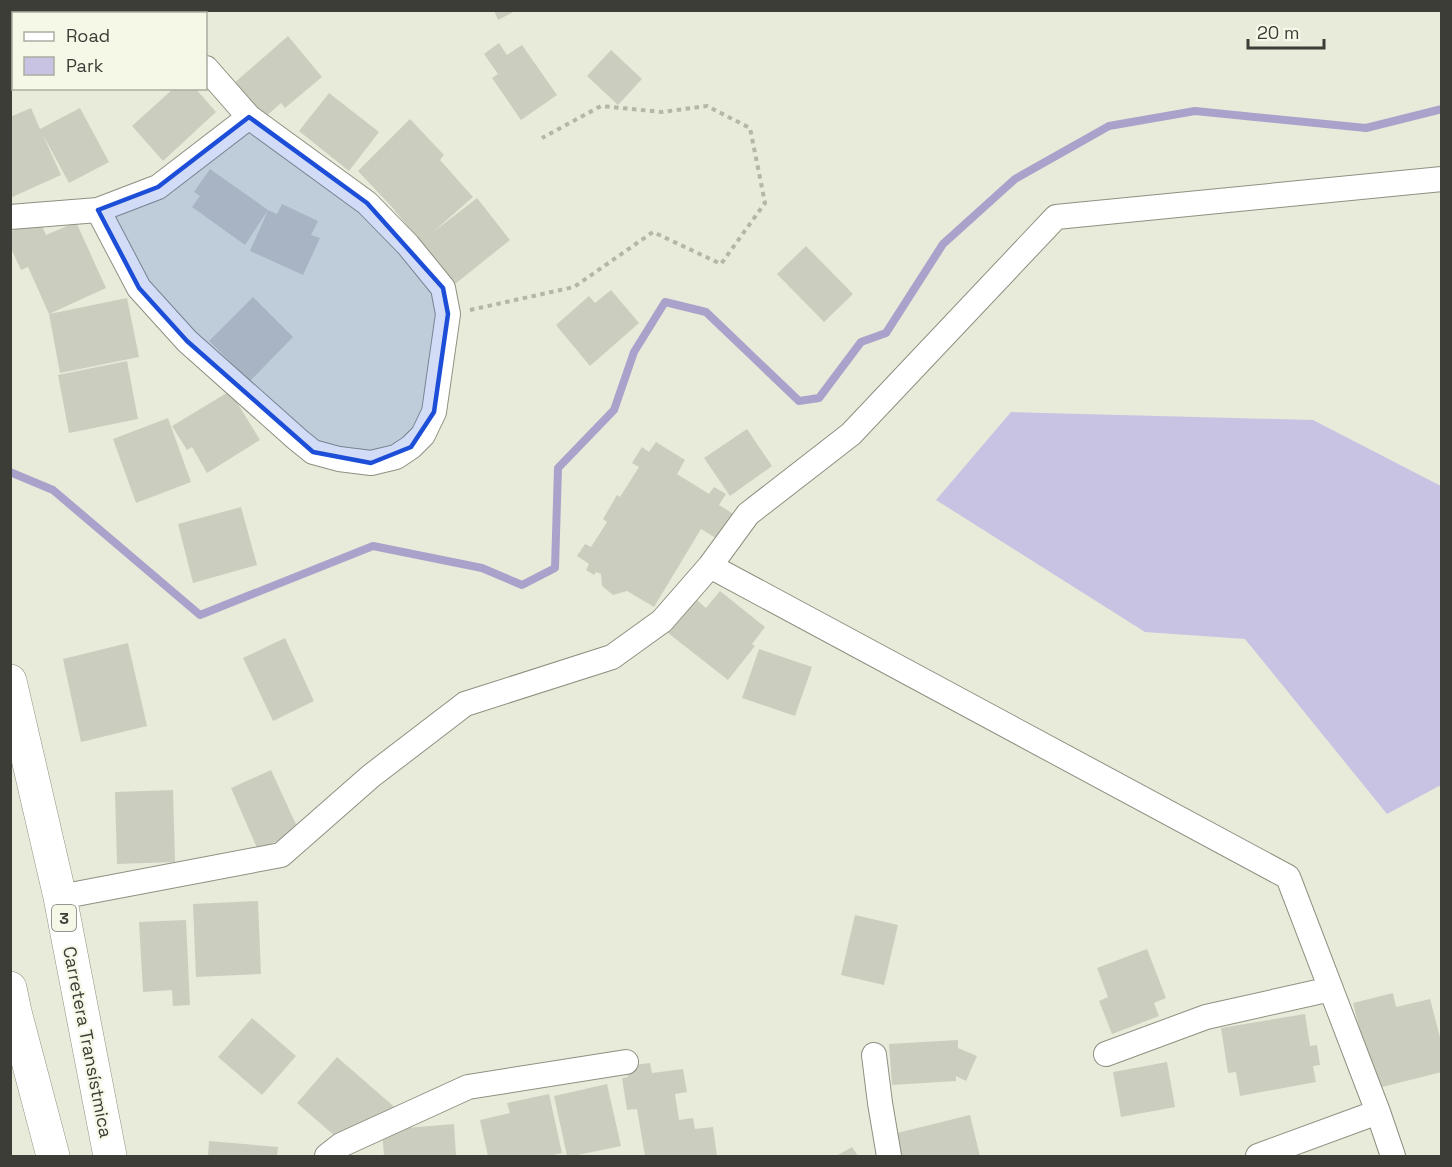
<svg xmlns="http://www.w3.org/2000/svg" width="1452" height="1167" viewBox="0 0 1452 1167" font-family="'Space Grotesk',sans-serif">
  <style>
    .green { fill: #c9c3e3 }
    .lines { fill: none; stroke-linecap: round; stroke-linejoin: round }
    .stream { stroke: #aba2cb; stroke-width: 8 }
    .building { fill: #cbcebe }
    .street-casing { stroke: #8e9081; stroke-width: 26 }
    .primary-casing { stroke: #8e9081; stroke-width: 34 }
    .path { stroke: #b4b6a9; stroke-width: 4; stroke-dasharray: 4.5 4.5; stroke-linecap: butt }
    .street { stroke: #fff; stroke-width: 24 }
    .primary { stroke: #fff; stroke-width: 33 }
    .marked { fill: #1d4ed8; fill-opacity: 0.2; stroke: #1d4ed8; stroke-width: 4.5; stroke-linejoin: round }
    .labels { text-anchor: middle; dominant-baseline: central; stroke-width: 4.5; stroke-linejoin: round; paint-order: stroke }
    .shield { fill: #f5f8e7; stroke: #74756c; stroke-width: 1.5 }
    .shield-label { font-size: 16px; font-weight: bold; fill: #3c3d37 }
    .street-label { font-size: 18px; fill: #3c3d37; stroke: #f5f8e7 }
  </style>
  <rect width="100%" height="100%" fill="#e8ebda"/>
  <path class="green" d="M1011 412 1313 420 1441 486V787L1439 786 1387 814 1245 639 1145 632 936 500Z"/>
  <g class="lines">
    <path class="stream" d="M10 472 53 490 200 615 373 546 482 568 522 585 555 568 558 468 614 410 634 352 665 302 706 312 799 401 819 398 861 342 886 333 943 244 1015 179 1109 126 1195 111 1366 128 1442 109"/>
  </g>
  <path class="building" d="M40 10H114L115 14H40Z
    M494 10H517L498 20Z
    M288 36 322 77 285 108 281 103 263 119 233 84Z
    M499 43 507 55 522 45 557 95 521 120 492 78 498 74 484 54Z
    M611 50 642 79 618 105 587 76Z
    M174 88H195L216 112 163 161 132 126Z
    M329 93 379 132 349 171 299 131Z
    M31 108 40 129 80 108 109 162 69 183 43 135 61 175 10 198V117Z
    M410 119 444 155 440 160 473 197 432 233 477 198 510 240 455 284 391 206 358 171Z
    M210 169 268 210 245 245 192 207 200 196 194 192Z
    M282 204 318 221 311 235 320 238 303 275 250 251 268 210 277 214Z
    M39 218 46 235 76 222 106 288 49 314 28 267 21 270 10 246V232Z
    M806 246 853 294 824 322 777 274Z
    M611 290 639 323 590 366 556 325 589 296 595 303Z
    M253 297 293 337 250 381 209 341Z
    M127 298 139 357 60 373 49 314Z
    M127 361 138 419 69 433 58 375Z
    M230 391 260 440 207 473 192 447 187 450 172 426Z
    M168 418 191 482 136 503 113 439Z
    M747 429 772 466 730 496 704 458Z
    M656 442 685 460 677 474 709 494 714 487 726 494 719 505 735 515 719 540 701 529 654 607 627 591 613 595 602 586 601 574 596 572 594 575 586 570 589 564 577 556 585 544 591 547 607 522 603 519 617 495 620 497 639 467 632 463 642 447 649 452Z
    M241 507 257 565 193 583 178 524Z
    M720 591 765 627 752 644 755 646 728 680 663 629 690 594 706 608Z
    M285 638 314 701 273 721 243 658Z
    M128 643 147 726 81 742 63 659Z
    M759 649 812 667 795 716 742 698Z
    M271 770 299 831 258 850 231 788Z
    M173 790 175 862 117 864 115 792Z
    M258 901 261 974 196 977 193 904Z
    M855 915 898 925 884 985 841 975Z
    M186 920 190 1005 173 1006 172 990 143 992 139 922Z
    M1147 949 1166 998 1154 1003 1159 1016 1112 1034 1099 1001 1108 997 1097 968Z
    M1393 993 1396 1007 1430 999 1442 1045V1072L1374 1089 1353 1003Z
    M1305 1014 1310 1046 1317 1045 1320 1065 1313 1066 1316 1082 1240 1096 1236 1072 1228 1073 1221 1028Z
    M252 1018 296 1056 262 1095 218 1057Z
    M958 1040V1048L977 1056 966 1081 956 1076V1081L892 1085 889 1044Z
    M337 1057 399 1111 336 1137 297 1103Z
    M1167 1062 1175 1107 1121 1117 1113 1072Z
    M650 1063 652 1073 683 1069 687 1092 675 1094 679 1120 693 1118 695 1129 713 1127 717 1156H645L637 1109 627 1110 622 1078 628 1077 626 1066Z
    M607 1084 621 1146 573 1156H567L554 1096Z
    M549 1094 562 1153 548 1156H488L480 1120 510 1113 507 1103Z
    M970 1115 980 1156H898L893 1134Z
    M454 1124 456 1156H384L382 1130Z
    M209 1141 278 1147 277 1156H208Z
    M852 1147 858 1156H836Z"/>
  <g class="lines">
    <defs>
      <path id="street" d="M155 10 158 14
        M98 210 139 288 187 341 297 439 313 452 339 459 371 463 396 457 411 447 423 435 434 412 448 314 443 288 408 245 367 203 249 117 206 68
        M10 217 98 210 158 187 249 117
        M710 566 1288 877 1378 1112 1393 1156
        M60 897 281 855 371 776 465 704 612 657 662 621 710 566 748 514 851 434 1056 217 1442 179
        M1106 1054 1206 1017 1331 989
        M874 1055 880 1103 889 1156
        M327 1156 341 1145 468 1087 626 1062
        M1258 1156 1378 1112"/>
      <path id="primary" d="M10 681 60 897 110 1156
        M10 988 15 1012 53 1156"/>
    </defs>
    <use href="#street" class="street-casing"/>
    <use href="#primary" class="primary-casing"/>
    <path class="path" d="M470 310 574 287 653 232 721 264 765 203 750 128 707 106 662 112 601 106 542 138"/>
    <use href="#street" class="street"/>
    <use href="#primary" class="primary"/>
  </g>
  <path class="marked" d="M249 117 367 203 443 288 448 314 434 412 411 447 371 463 313 452 187 341 139 288 98 210 158 187Z"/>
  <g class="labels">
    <rect class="shield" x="52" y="905" width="24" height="26" rx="4.5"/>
    <g class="shield-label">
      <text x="64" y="918">3</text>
    </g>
    <g class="street-label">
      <text transform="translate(88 1042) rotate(79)">Carretera Transístmica</text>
    </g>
  </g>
  <rect width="1452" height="1167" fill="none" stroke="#3c3d37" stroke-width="24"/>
  <rect x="12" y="12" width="195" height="78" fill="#f5f8e7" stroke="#abada1" stroke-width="1.5"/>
  <rect x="24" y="32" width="30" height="9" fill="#ffffff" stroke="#abada1" stroke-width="1.5"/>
  <text x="66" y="42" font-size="18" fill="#3c3d37">Road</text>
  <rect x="24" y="57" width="30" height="18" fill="#c9c3e3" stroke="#abada1" stroke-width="1.5"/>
  <text x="66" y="72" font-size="18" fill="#3c3d37">Park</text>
  <path d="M1248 39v9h76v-9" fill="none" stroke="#3c3d37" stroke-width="3"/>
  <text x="1257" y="39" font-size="18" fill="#3c3d37" stroke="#f5f8e7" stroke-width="4.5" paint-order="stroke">20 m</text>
</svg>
